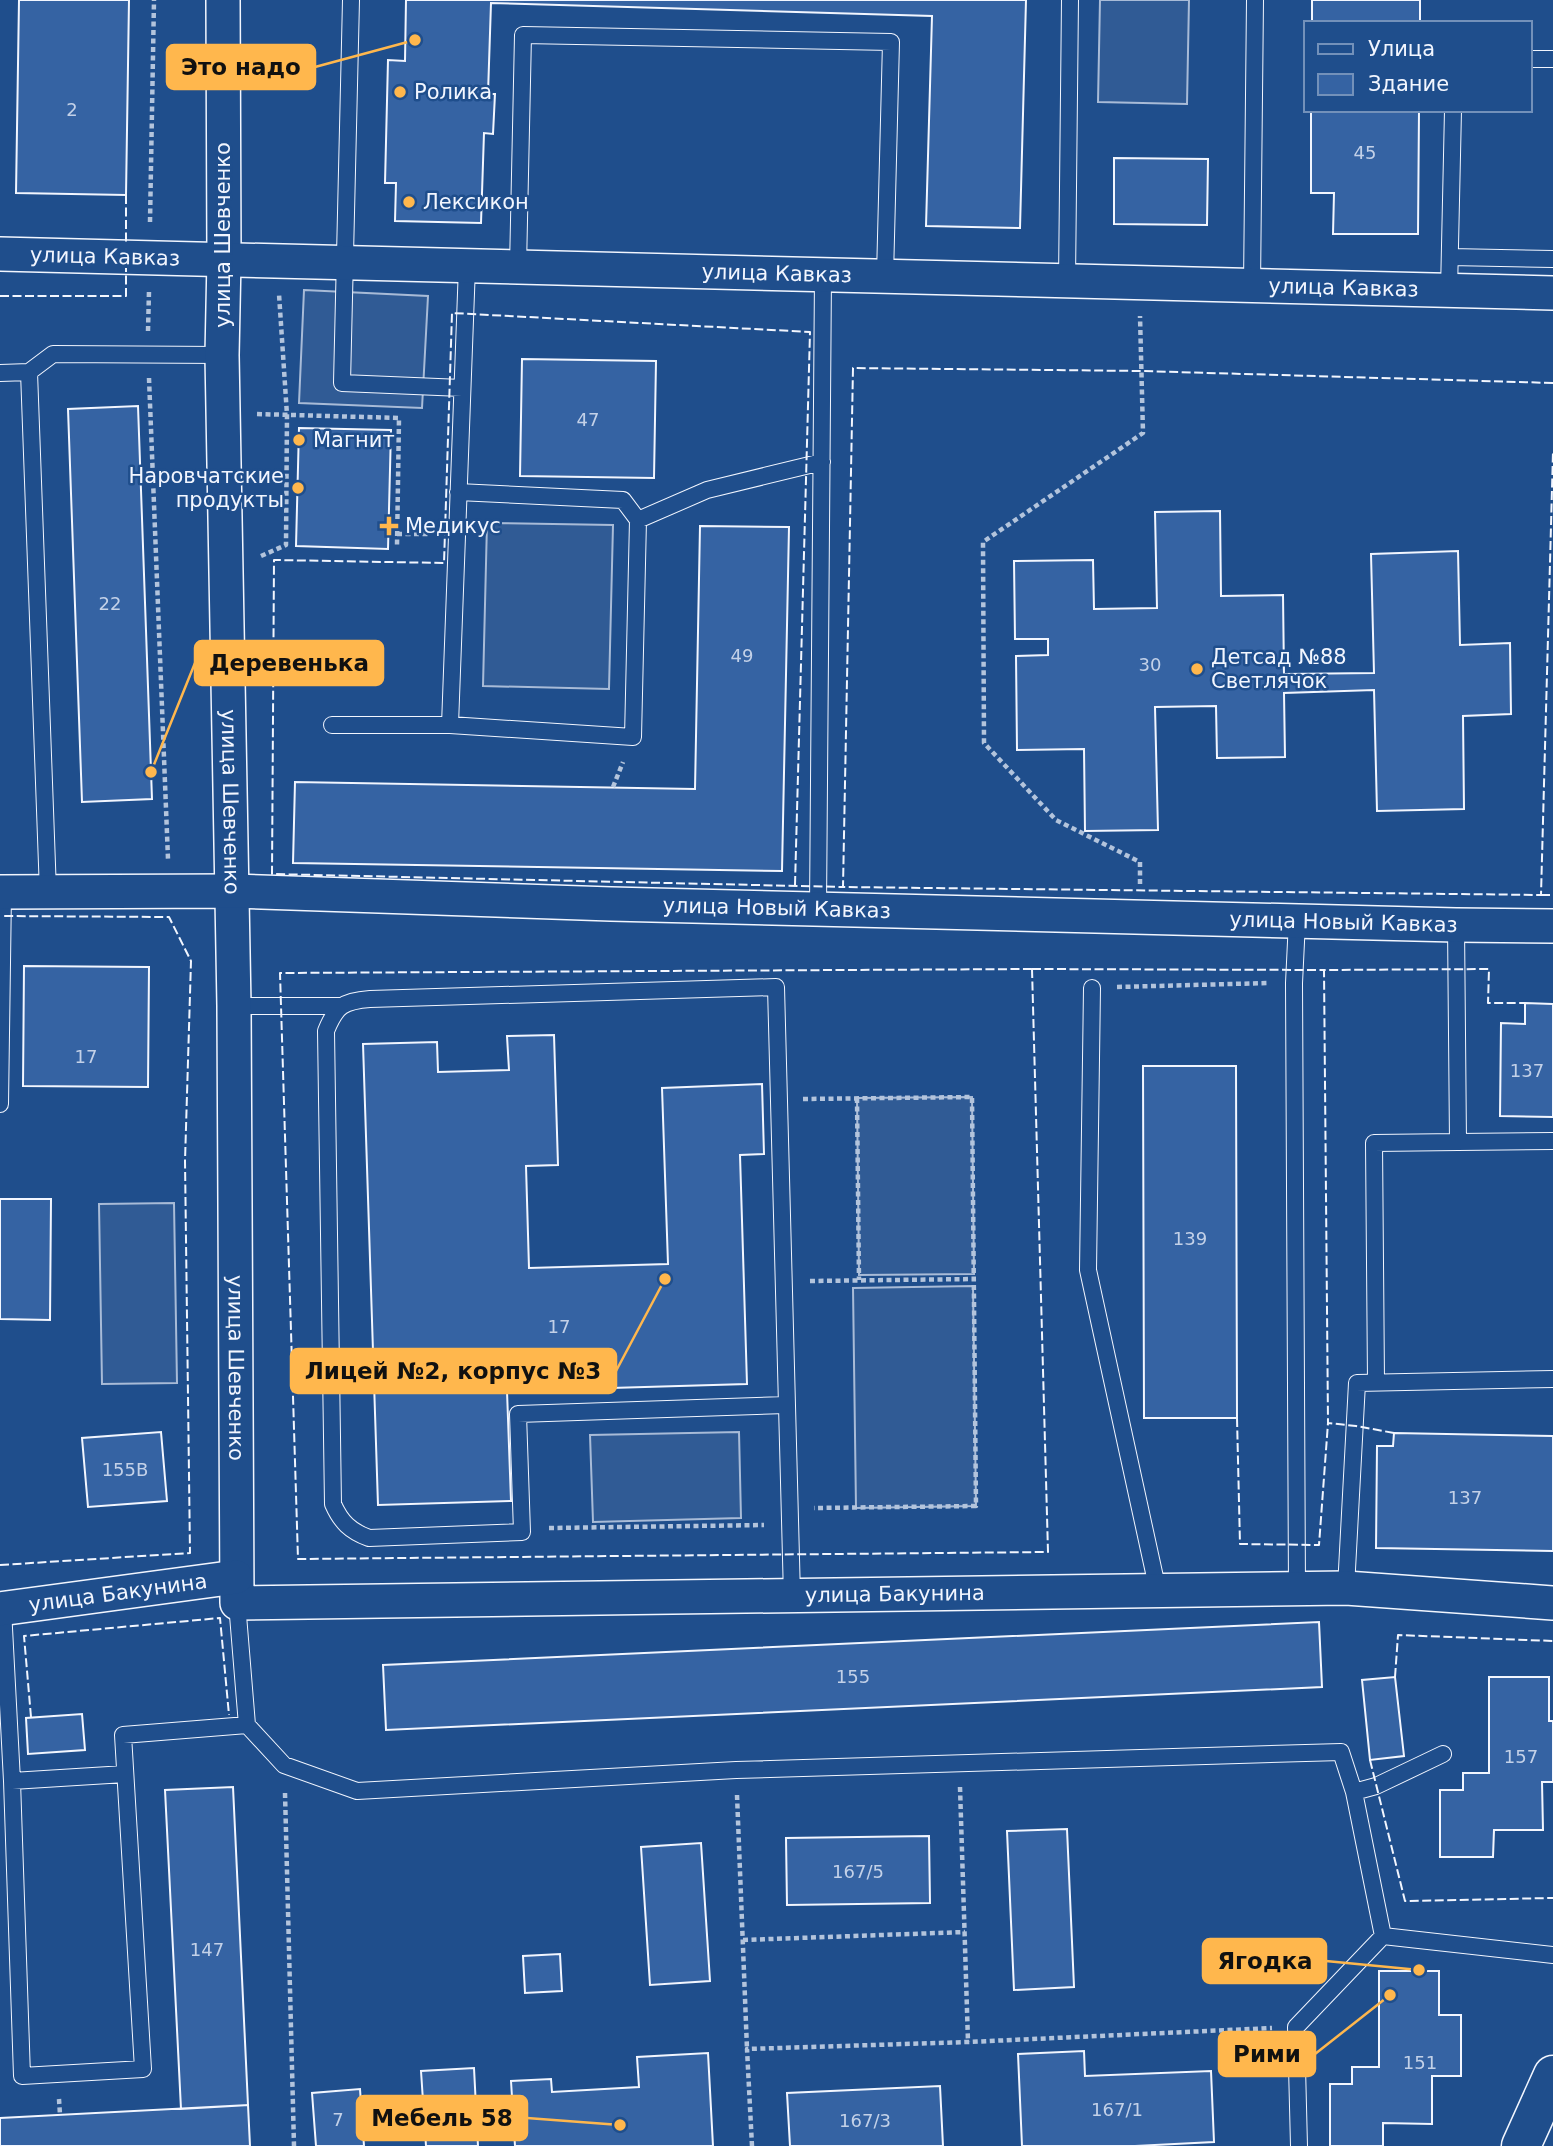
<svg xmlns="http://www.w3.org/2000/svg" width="1553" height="2146" viewBox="0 0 1553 2146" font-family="'DejaVu Sans',sans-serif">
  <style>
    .built { fill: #305b95; stroke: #a8bbd7; stroke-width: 2 }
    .building { fill: #3563a3; stroke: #f2f6ff; stroke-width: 2 }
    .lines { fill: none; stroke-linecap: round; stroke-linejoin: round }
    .lane-casing { stroke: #f2f6ff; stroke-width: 18 }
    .street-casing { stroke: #f2f6ff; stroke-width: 36 }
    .secondary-casing { stroke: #f2f6ff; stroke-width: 41 }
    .path { stroke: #b3c4dc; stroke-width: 4.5; stroke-dasharray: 5 3.5; stroke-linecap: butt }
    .lane { stroke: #1f4e8c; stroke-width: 16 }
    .street { stroke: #1f4e8c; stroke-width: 33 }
    .secondary { stroke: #1f4e8c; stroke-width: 38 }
    .fence { stroke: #f2f6ff; stroke-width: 2; stroke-dasharray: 9 3.5; stroke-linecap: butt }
    .poi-dot { fill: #ffb74d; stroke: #1f4e8c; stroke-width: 2.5 }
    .labels { text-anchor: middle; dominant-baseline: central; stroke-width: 5; stroke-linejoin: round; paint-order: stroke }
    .number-label { font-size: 18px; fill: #c3d1e8 }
    .poi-label { font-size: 21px; fill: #f2f6ff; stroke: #1f4e8c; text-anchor: start }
    .street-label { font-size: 21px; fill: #f2f6ff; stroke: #1f4e8c }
    .leader { fill: none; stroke: #ffb74d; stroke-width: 2.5 }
    .callout-dot { fill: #ffb74d; stroke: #1f4e8c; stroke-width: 2.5 }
    .callout { fill: #ffb74d; stroke: #ffb74d; stroke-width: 2.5 }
    .callout-label { font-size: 23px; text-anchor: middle; font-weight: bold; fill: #111 }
  </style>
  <rect width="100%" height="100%" fill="#1f4e8c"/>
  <path class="built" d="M1100 0H1189L1187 104 1098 102Z
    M304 290 428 296 422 408 299 403Z
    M487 523 613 525 609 689 483 686Z
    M972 1097 974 1274 859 1275 857 1098Z
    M174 1203 177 1383 102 1384 99 1204Z
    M973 1286 976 1506 856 1508 853 1288Z
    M739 1432 741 1518 593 1522 590 1435Z"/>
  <path class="building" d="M19 0H129L126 195 16 193Z
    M406 0H1026L1020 228 926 226 932 16 491 3 488 94H495L493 134 484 133 481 223 395 221 396 183H385L388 60 405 61Z
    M1312 0H1420V23H1312Z
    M1311 110H1419L1418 234H1333L1334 193H1311Z
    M1114 158 1208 159 1207 225 1114 224Z
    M522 359 656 361 654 478 520 476Z
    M138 406 152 799 82 802 68 409Z
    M299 428 391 430 388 549 296 546Z
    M1220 511 1221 596 1283 595 1284 674 1374 673 1371 554 1458 551 1460 645 1510 643 1511 714 1463 716 1464 809 1377 811 1374 690 1284 693 1285 757 1217 758 1216 706 1155 707 1158 830 1085 831 1084 749 1017 750 1016 656 1048 655V639H1015L1014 561 1093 560 1094 609 1157 608 1155 512Z
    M700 526 789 527 782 871 293 863 295 782 695 789Z
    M24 966 149 967 148 1087 23 1086Z
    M1525 1003 1553 1004V1117L1500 1116 1501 1023 1525 1024Z
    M554 1035 558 1165 526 1166 529 1268 668 1264 662 1088 762 1084 764 1154 740 1155 747 1384 507 1391 511 1501 378 1505 363 1044 437 1042 438 1072 509 1070 507 1036Z
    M1143 1066H1236L1237 1418H1144Z
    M0 1199H51L50 1320 0 1319Z
    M161 1432 167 1501 88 1507 82 1438Z
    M1394 1433 1553 1436V1551L1376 1548 1377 1446H1393Z
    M1319 1622 1322 1687 386 1730 383 1665Z
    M1395 1677 1404 1756 1370 1760 1362 1680Z
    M1489 1677H1549V1721H1553V1782H1542L1543 1830H1494L1493 1857H1440V1790H1463V1773H1489Z
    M82 1714 85 1750 28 1754 26 1718Z
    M233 1787 248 2105 181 2109 165 1790Z
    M1067 1829 1074 1987 1014 1990 1007 1831Z
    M929 1836 930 1903 787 1905 786 1838Z
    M701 1843 710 1981 650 1985 641 1847Z
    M560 1954 562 1991 525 1993 523 1956Z
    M1379 1971H1439V2015H1461V2076H1432V2124L1383 2123V2146H1330V2084H1352V2067H1379Z
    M1084 2051 1085 2076 1211 2071 1214 2142 1135 2146H1022L1018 2054Z
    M708 2053 713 2146H515L511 2081 551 2079 552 2092 639 2087 637 2057Z
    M474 2068 478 2146H426L421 2071Z
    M940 2086 943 2146H790L787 2093Z
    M360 2089 364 2146H316L312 2093Z
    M248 2105 250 2146H0V2118Z"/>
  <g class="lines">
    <defs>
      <path id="lane" d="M351 0 342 383 462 388
        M1530 59H1553
        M1450 257 1553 259
        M467 266 450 725 633 737 638 520 707 490 822 462
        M518 267 523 35 891 42 885 276
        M1067 281 1070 0
        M1252 286 1255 0
        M1449 291 1453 110
        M29 372 48 892
        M0 373 29 372 53 354 222 355
        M458 492 623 500 638 520
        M332 725H450
        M818 908 823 275
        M1456 925 1458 1142 1553 1141
        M1092 988 1088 1270 1158 1591
        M234 1006H340
        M0 1104 3 892
        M1376 1381 1374 1143 1458 1142
        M786 1405 518 1414 522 1532 369 1538C350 1531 341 1522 333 1504L326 1031C336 1006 343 1001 370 999L776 987 792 1596
        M1346 1588 1357 1383 1553 1379
        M1297 1589 1294 983 1297 921
        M237 1603 247 1725 284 1765 357 1791 736 1770 1341 1752 1354 1792 1383 1936 1553 1955
        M3 1609 12 1781
        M125 1774 12 1781 22 2076 143 2069 123 1735 247 1725
        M1354 1792 1376 1786 1443 1754
        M1299 2146 1296 2027 1383 1936"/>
      <g id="street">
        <path id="s1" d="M223 0 224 259 222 355 234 1006 237 1603 1346 1588 1553 1603"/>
        <path id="s2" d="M0 254 1553 293"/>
        <path id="s3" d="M0 892 232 891 611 904 1456 925 1553 926"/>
        <path id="s4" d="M0 1609 236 1577"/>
      </g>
      <path id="secondary" d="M1521 2146 1553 2075"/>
    </defs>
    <use href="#lane" class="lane-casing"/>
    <use href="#street" class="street-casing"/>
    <use href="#secondary" class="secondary-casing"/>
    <path class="path" d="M150 222 154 0
      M148 331 149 291
      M149 378 168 859
      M257 414 399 418 397 545
      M397 534H431
      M261 556 286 545 287 415 279 294
      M613 787 623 762
      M1140 884V862L1056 820 984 743 983 542 1143 433 1140 316
      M1117 987 1269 983
      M857 1098 859 1280
      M803 1099 972 1097 976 1506 814 1508
      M810 1281 974 1279
      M549 1528 764 1525
      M960 1787 968 2042
      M285 1793 294 2146
      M737 1795 747 2049
      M743 1940 965 1932
      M59 2099 60 2115
      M752 2146 747 2049 968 2042 1272 2028"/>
    <use href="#lane" class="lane"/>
    <use href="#street" class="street"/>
    <use href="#secondary" class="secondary"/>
    <path class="fence" d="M126 195V244
      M0 296H126V268
      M1553 383 1142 371 853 368 843 887 1541 895 1553 452
      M795 885 810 332 452 313 444 563 274 560 272 874 843 887
      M1541 895H1553
      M1032 969 1048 1552 298 1559 280 973Z
      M1032 969 1324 970
      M1237 1418 1240 1544 1319 1545 1328 1423
      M1394 1433 1356 1426 1328 1423 1324 970 1489 969 1488 1003H1525
      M0 1565 190 1553 185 1161 191 961 169 917 3 916
      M1395 1677 1398 1635 1553 1641
      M31 1717 24 1636 220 1618 229 1715
      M1370 1760 1405 1901 1553 1898"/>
  </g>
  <g class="poi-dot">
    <circle cx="400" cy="92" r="7"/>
    <circle cx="409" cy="202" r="7"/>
    <circle cx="299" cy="440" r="7"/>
    <circle cx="298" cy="488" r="7"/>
    <path d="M385.5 515.5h7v7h7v7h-7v7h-7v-7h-7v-7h7z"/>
    <circle cx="1197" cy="669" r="7"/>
  </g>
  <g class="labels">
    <g class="number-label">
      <text x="72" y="109">2</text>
      <text x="1365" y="152">45</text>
      <text x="588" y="419">47</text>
      <text x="110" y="603">22</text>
      <text x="742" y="655">49</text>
      <text x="1150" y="664">30</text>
      <text x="86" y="1056">17</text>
      <text x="1527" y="1070">137</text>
      <text x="1190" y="1238">139</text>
      <text x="559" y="1326">17</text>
      <text x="125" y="1469">155В</text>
      <text x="1465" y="1497">137</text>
      <text x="853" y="1676">155</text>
      <text x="1521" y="1756">157</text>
      <text x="858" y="1871">167/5</text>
      <text x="207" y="1949">147</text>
      <text x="1420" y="2062">151</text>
      <text x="1117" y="2109">167/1</text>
      <text x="338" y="2119">7</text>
      <text x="865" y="2120">167/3</text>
    </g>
    <g class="poi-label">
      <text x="414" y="92">Ролика</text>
      <text x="423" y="202">Лексикон</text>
      <text x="313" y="440">Магнит</text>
      <text x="284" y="476" text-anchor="end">Наровчатские<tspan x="284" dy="24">продукты</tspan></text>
      <text x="405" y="526">Медикус</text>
      <text x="1211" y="657">Детсад №88<tspan x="1211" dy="24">Светлячок</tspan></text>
    </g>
    <g class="street-label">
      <text transform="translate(223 235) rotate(-90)">улица Шевченко</text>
      <text stroke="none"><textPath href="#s2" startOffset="105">улица Кавказ</textPath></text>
      <text stroke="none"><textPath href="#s2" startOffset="777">улица Кавказ</textPath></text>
      <text stroke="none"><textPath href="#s2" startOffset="1344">улица Кавказ</textPath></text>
      <text stroke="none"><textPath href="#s1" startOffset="802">улица Шевченко</textPath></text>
      <text stroke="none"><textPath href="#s3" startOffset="777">улица Новый Кавказ</textPath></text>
      <text stroke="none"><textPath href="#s3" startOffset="1344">улица Новый Кавказ</textPath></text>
      <text stroke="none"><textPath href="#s1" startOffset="1368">улица Шевченко</textPath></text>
      <text stroke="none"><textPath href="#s4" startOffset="119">улица Бакунина</textPath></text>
      <text stroke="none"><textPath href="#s1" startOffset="2261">улица Бакунина</textPath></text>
    </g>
  </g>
  <path class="leader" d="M415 40L315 67M151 772L195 663M665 1279L616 1371M1419 1970L1326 1961M1390 1995L1315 2054M620 2125L527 2118"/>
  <g class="callout-dot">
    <circle cx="415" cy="40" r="7"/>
    <circle cx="151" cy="772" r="7"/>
    <circle cx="665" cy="1279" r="7"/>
    <circle cx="1419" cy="1970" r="7"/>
    <circle cx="1390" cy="1995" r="7"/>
    <circle cx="620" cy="2125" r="7"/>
  </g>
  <g class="callout">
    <rect x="167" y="45" width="148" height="44" rx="7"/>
    <rect x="195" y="641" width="188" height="44" rx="7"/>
    <rect x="291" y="1349" width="325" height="44" rx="7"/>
    <rect x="1203" y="1939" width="123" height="44" rx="7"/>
    <rect x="1219" y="2032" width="96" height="44" rx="7"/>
    <rect x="357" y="2096" width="170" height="44" rx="7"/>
  </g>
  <g class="callout-label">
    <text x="241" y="75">Это надо</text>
    <text x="289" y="671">Деревенька</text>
    <text x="453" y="1379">Лицей №2, корпус №3</text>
    <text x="1265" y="1969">Ягодка</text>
    <text x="1267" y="2062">Рими</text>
    <text x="442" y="2126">Мебель 58</text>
  </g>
  <rect x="1304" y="21" width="228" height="91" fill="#1f4e8c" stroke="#7391ba" stroke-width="2"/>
  <rect x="1318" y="44" width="35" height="10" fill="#1f4e8c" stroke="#7391ba" stroke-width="2"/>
  <text x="1368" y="56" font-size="21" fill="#f2f6ff">Улица</text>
  <rect x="1318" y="74" width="35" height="21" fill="#3563a3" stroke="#7391ba" stroke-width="2"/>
  <text x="1368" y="91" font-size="21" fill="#f2f6ff">Здание</text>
</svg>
